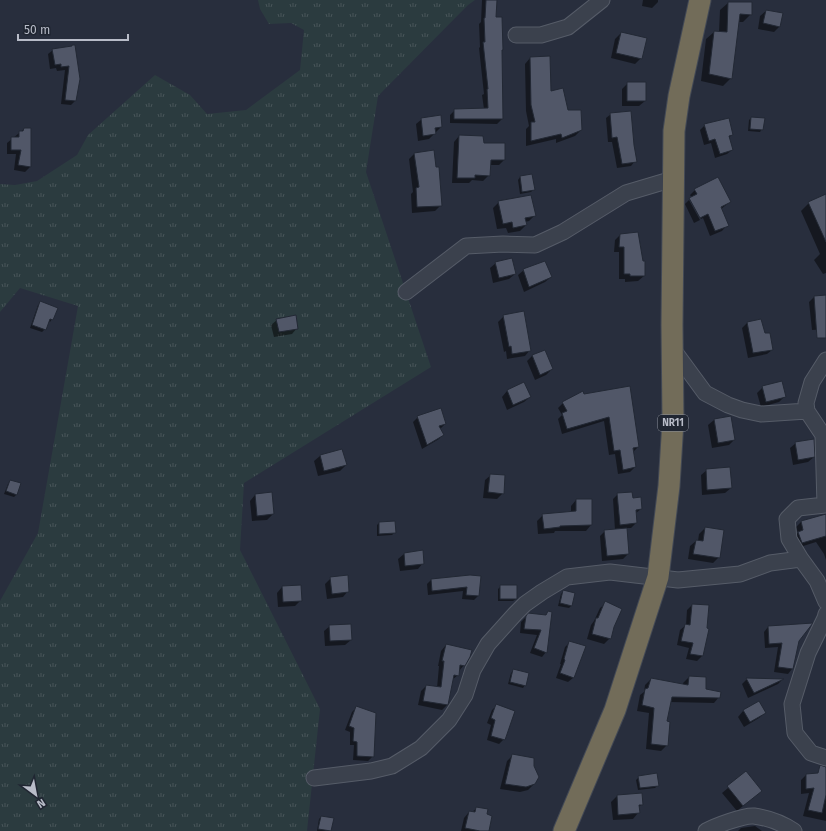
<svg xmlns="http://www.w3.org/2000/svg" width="826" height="831" viewBox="0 0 826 831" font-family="'Fira Sans',sans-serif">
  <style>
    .grass { fill: url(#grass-tufts) }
    .shadow { fill: #0007 }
    .building { fill: #515768; stroke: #222834 }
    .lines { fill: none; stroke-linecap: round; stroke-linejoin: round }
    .minor-casing { stroke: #565c68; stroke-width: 17 }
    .highway-casing { stroke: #434955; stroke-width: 23 }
    .minor { stroke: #3b414d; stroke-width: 15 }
    .highway { stroke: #726c59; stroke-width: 21 }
    .labels { text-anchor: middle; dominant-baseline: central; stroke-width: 3.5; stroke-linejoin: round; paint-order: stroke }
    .shield { fill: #202632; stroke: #8a8f9b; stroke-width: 1 }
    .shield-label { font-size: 10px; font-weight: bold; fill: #b8bcc8 }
  </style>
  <defs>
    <pattern id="grass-tufts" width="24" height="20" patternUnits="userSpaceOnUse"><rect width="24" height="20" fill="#2b3b3f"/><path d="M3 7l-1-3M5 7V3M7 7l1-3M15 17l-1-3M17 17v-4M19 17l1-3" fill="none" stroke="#485559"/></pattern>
  </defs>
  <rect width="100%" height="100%" fill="#282e3d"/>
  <path class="grass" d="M258 0H475L468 5 378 96 366 172 431 367 244 483 240 550 320 709 307 831H0V601L38 533 78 306 20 288 0 312V184L15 185 37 181 77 155 88 135 155 75 190 95 207 114 246 110 300 70 304 30 291 23 269 24 260 9Z"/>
  <path class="shadow" d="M482 0H496L495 18 501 51 502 119 497 124 450 123V115L455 110 484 109 482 95 484 94 479 48 480 47 479 24 481 22Z
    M643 0H658V2L652 8 642 6Z
    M728 3 751 14 743 22H738L731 78 723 86 701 81 706 39 714 32H719L720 10Z
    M766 11 780 26 774 32 758 29 760 16Z
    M621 33 641 58 635 64 611 58 615 39Z
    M74 46 75 101 71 105 61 104 65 70 57 71 56 68 50 69 48 54 53 50Z
    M530 58 550 92 567 111 581 130 575 136 556 143V139L526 146V129L529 126 526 111 525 64Z
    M628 83 645 101 639 106H622V89Z
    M611 114 635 161 631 166 617 168 612 142H608L606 118Z
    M751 118 762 129 760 132 748 131 749 120Z
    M422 119 441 127 429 139 418 141 416 124Z
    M705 125 732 134 729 138 732 150 727 154 715 158 711 143 704 145 700 130Z
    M24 129 30 167 25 172 14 170 16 154H7V143Z
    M459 136 483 144 504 160 499 165H489V175L483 181 472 180 469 183H452L454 142Z
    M414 154 441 205 435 211 412 213 411 194 413 192 409 159Z
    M531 175 533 190 531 192 520 194 518 180 520 177Z
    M695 190 730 202 721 209 727 225 722 231 710 236 703 218 701 219 691 200H689L692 198 690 195Z
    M826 195V273L823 274 814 260 820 254 801 211 809 203Z
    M689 200 700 220 694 223 685 204Z
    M499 202 534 216 529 221 525 222 526 225 520 231 508 233 506 228 497 229 493 208Z
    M620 235 644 276 638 281 625 282V279H619V252H614L615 240Z
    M496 263 515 274 509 279 493 283 490 268Z
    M524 270 551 277 545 282 524 292 518 275Z
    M826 296V329L812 330 809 302 814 297Z
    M41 302 52 319 50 322 48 321 45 329 42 332 30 328 38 305Z
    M504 316 530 350 525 356 507 359 506 351 504 352 498 322Z
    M277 320 297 328 292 334 274 337 271 325Z
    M747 323 764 335 772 350 767 354 748 358 742 328Z
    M544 351 552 369 546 375 535 380 527 361 532 356Z
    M524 384 530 397 524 402 507 410 502 397 507 391Z
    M629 387 638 447 633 452 635 467 630 472 618 474 615 454 609 455 604 421 562 434 558 419 562 415 558 408 563 403 582 392 584 395Z
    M763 387 785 396 779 402 761 407 757 393Z
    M418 417 445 424 440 429 443 434 439 439 422 449 413 422Z
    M730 417 734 440 729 445 712 448 708 425 714 420Z
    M796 443 814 457 808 462 793 465 790 448Z
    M342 450 346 465 340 471 318 476 314 461 320 456Z
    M707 470 731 488 725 493 702 495 701 475Z
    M491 475 503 493 497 499 483 498 485 480Z
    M10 481 17 494 14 497 4 494 8 484Z
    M618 494 632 499 641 509 636 513V523L631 528H626L628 554 623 559 602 561 600 536 605 531 615 530 613 499Z
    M255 495 273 514 267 520 252 521 250 501Z
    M576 500H591V525L586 531H555L554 533 538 534 537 521 543 515 571 512V506Z
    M826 515V560L824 554 816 542 797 548 793 537 798 533 796 527 801 522Z
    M379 523 395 532 392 535 377 536V525Z
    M705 528 719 557 713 563 688 559 690 546 696 541H698L699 534Z
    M404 554 423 563 418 569 400 571 398 559Z
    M480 577 478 596 474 600 462 599 463 591 428 595 427 584 431 580Z
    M331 578 348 591 343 597 327 599 325 584Z
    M501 586 516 599 513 601H498V589Z
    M282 587 301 600 295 606 278 607 277 593Z
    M563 592 571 606 569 608 558 606 561 594Z
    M606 603 613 627 610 638 604 644 587 639 591 625 594 621 600 608Z
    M692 605 706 629H708L702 656 697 661 686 659 689 648 677 645 680 630 686 625 687 610Z
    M548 612 546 652 542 657 530 653 537 635 520 633 521 622 529 614 545 616Z
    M330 626 351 640 345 645 325 646 324 631Z
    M768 627 798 641 792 669 788 674 774 672 778 647 765 648 764 632Z
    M570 642 573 678 568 682 556 678 561 664H560L565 647Z
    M446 645 464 665 459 671 458 675 452 680 447 705 442 710 418 705 421 691 426 686 437 688 439 666H438L441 651Z
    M514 670 525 685 523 688 508 684 511 673Z
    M689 677 705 690 719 697 714 703 670 702 666 722 667 745 661 751 646 749 649 713 637 711 640 695 644 692 645 685 651 679 683 685V683Z
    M747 679 782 680 778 684 748 698 742 684Z
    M759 702 765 713 759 718 744 727 738 717 743 711Z
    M497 705 504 739 499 744 487 740 491 725 487 723 492 710Z
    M356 708 373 756 368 761 353 760 354 745H350V732L345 730 352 712Z
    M513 755 534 784 528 790 520 792 500 789 507 761Z
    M746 773 761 791 737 811 722 793Z
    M826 773V823V821L803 816 809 793 801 794V780L806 775Z
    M639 777 658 785 655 788 638 790 636 780Z
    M641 794 642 804 638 808V813L633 819 613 820 611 802 617 796Z
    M477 808 488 831H461L464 818 469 812H472Z
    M321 817 333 819 330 831H317L319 819Z
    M755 826 762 831H738L741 828Z"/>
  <path class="building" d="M486 0H497L496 17H502L503 50H502L503 119H454V109L488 108 487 89H488L483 42H485L484 18H485Z
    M728 2H752V15L740 14 732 79 709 74 714 31 727 32Z
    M766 10 783 13 780 27 763 23Z
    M621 32 647 38 642 59 616 53Z
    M72 45H75L80 79 76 101 65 100 69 66 61 67V64L55 65 52 49 72 46Z
    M550 56 551 91 563 88 568 110H581L582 130 562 138 561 134 531 141V122H535L531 105 530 57Z
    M627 82H646V101H627Z
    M631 111 634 145 637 162 622 164 617 137 612 138 610 113Z
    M441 115 442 127 435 128 436 134 423 136 421 118Z
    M751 117 765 118 763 130 750 129Z
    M729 118 733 135 729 136 733 150 720 154 715 139 709 141 704 124Z
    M24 128H31V167L18 165 21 150H11V137H19V131H23Z
    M459 135 483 136 484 143H505V160H491L490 176 475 175V178H457Z
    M434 150 436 167H439L442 206 417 207 416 188 419 187 414 153Z
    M532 174 535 190 522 192 520 176Z
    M718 177 731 202 721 207 729 226 715 231 708 214 700 218 689 198 697 194 694 189Z
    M826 194V242L808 202Z
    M531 195 536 216 525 218 527 225 513 228 512 222 503 224 498 201Z
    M638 232 643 261H645V276H630V274H624V247H619L620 234Z
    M512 258 516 274 499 278 495 262Z
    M545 261 552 277 529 287 523 269Z
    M826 295V338H817L814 296Z
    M40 301 58 308 53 320 50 319 46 330 32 325Z
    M524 311 531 351 512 354 511 346 509 347 503 315Z
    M296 315 298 329 279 332 276 319Z
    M761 319 765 333H770L773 350 753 353 747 322Z
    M545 350 553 369 540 375 532 355Z
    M782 381 786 397 766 402 762 386Z
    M524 382 531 397 513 405 507 390Z
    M630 386 639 447 633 448 636 467 623 470 620 450 614 451 609 417 567 429 562 413 567 411 562 402 583 391 584 394Z
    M441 408 446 424 439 426 444 435 427 445 417 416Z
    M731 416 735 440 718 443 714 419Z
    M814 439 815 457 798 460 795 442Z
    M342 449 347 465 324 471 320 455Z
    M730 467 732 488 707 490 706 469Z
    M490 474 505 475 504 494 488 492Z
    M10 480 21 483 17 495 6 491Z
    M272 492 274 514 257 516 255 494Z
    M632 492 633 498 641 497 642 509 636 510 637 523 620 525 617 493Z
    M576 499H592V525L560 526V527L544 529 542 514 576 511Z
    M826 514V536L802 543 798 532 803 530 801 521Z
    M395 521 396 533 379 534V522Z
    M705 527 724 530 720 558 693 554 696 540 703 541Z
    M627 528 629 554 607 556 604 530Z
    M423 550 424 564 405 566 404 553Z
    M348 575 349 592 332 594 330 577Z
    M470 575 481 576 479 596 466 595 467 587 432 591 431 579Z
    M301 585 302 601 283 602 282 586Z
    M500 585H517V599H500Z
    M563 590 575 593 572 606 560 603Z
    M605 601 622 609 614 627 611 639 592 634 596 618H598Z
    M692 604 709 605 707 628 709 629 703 656 690 654 693 643 681 641 685 624 690 625Z
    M548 611 552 612 547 653 534 648 541 630 524 629 526 616 528 613 546 615Z
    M813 623 799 641 793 669 778 667 782 643 769 644 768 626Z
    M351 624 352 640 330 641 329 625Z
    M569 641 586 646 574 678 560 673 565 660 564 659Z
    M446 644 472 650 470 657 465 666 460 665 459 676 454 675 448 705 423 701 426 685 441 687 444 661H442Z
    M513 669 529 673 526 686 510 682Z
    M689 676 706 677V689L721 692 720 698 672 697 667 721 670 722 668 746 651 744 654 708 642 705 645 689 648 688 651 678 688 685Z
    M746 678 784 679 754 693Z
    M759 701 766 713 750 722 743 710Z
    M496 704 515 711 505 740 491 736 495 720 491 718Z
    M356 706 376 713 374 757 357 756V742L353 741 354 728 349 726Z
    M512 754 534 758V766L539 777 535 784 526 787 505 784Z
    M820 765 826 767V795L822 813 808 810 814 788 806 789V774L818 773Z
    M746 771 762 791 743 806 727 786Z
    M657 773 659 786 640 788 638 776Z
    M642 793 643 805H639L640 813 618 815 617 795Z
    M476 807 488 809 487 814 492 816 489 831H480L465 828 469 811 475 812Z
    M321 816 334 818 331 831 318 829Z"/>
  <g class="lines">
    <defs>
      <path id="minor" d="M516 35H541L568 27 602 0
        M406 292 466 246 503 244 535 245 563 232 626 193 673 179
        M672 348 705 393 728 405 742 410 761 414 807 411
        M801 559 789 539 787 519 798 508 825 505 823 435 807 411 806 403 812 382 826 360
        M826 614 825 618 808 653 792 704 795 733 811 753 826 758
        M314 778 371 771 392 766 421 748 449 720 465 695 473 670 488 644 515 614 525 604 542 592 567 577 610 572 678 580 740 574 770 563 801 559 817 581 826 602
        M706 831C715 826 744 815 754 816 769 818 782 823 794 831"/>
      <path id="highway" d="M564 831 615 710 658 577 669 486 673 421 672 325 674 131 679 96 700 0"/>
    </defs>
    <use href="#minor" class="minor-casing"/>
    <use href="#highway" class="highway-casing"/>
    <use href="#minor" class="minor"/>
    <use href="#highway" class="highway"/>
  </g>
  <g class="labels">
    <rect class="shield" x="658" y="415" width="30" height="16" rx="3"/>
    <g class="shield-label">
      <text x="673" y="423">NR11</text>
    </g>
  </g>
  <g transform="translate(36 795) rotate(148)" stroke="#202632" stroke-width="3" paint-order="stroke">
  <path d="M0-3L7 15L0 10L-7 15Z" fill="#b8bcc8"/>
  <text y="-6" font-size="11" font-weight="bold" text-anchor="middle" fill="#b8bcc8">N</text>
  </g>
  <path d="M18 34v6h110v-6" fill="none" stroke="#b8bcc8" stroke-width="2"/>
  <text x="24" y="34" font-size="12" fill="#b8bcc8" stroke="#202632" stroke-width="3" paint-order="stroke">50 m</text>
</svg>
